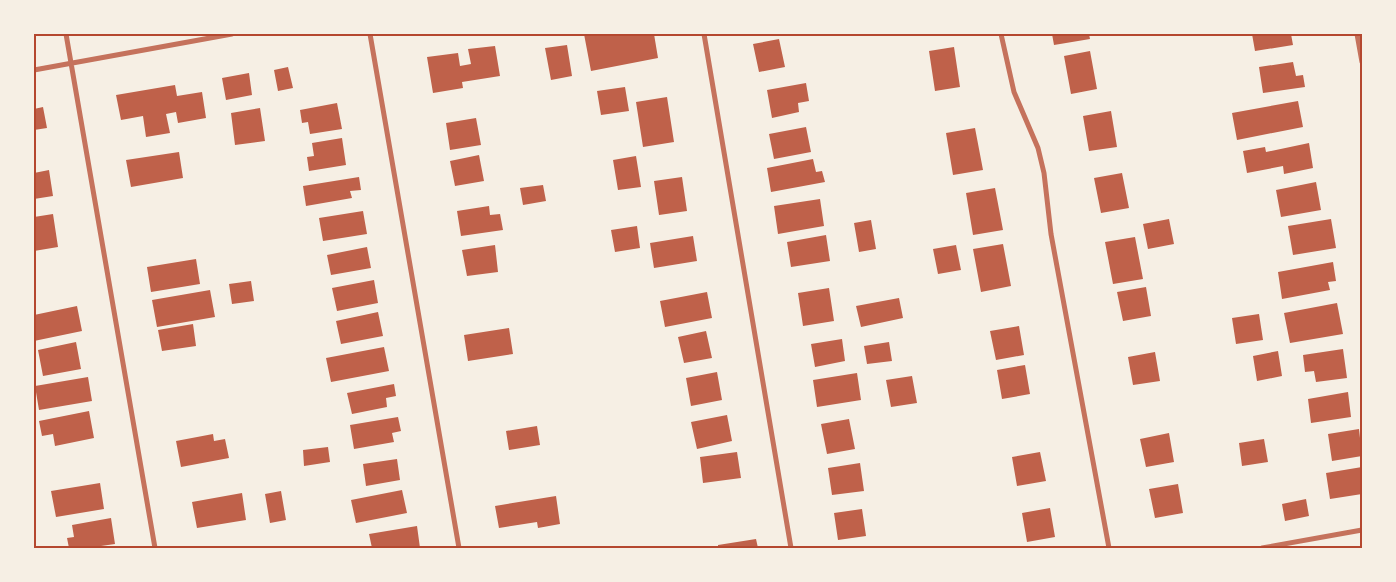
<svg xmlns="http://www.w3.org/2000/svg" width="1396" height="582" viewBox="0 0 1396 582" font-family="'Nunito Sans',sans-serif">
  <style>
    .building { fill: #bf614a }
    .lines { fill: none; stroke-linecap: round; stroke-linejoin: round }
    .minor { stroke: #c5725c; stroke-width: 5 }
    .neatline { fill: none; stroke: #b5482f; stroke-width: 2 }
  </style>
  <rect width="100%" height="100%" fill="#f6efe4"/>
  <path class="building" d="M584 34H654L658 58 591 71Z
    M1052 34H1089L1090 39 1054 45Z
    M1252 34H1291L1293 45 1255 51Z
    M779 39 785 67 759 72 753 44Z
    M567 45 572 76 551 80 545 48Z
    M495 46 500 76 462 82 463 88 433 93 427 57 458 53 460 66 471 64 468 49Z
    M954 47 960 87 935 91 929 51Z
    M1090 51 1097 89 1071 94 1064 56Z
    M1293 62 1296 76 1303 75 1305 87 1263 93 1259 67Z
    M288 67 293 88 278 91 274 70Z
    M249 73 252 95 226 100 222 78Z
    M806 83 809 101 798 103 799 112 772 118 767 90Z
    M175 85 177 96 202 92 206 118 178 123 176 112 166 114 170 133 146 137 143 116 121 120 116 95Z
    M625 87 629 111 601 115 597 91Z
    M667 97 674 142 643 147 636 102Z
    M1298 101 1303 127 1237 140 1232 113Z
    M337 103 342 129 310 134 308 122 302 123 300 110Z
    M43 107 47 128 34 130V109Z
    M260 108 265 141 235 145 231 113Z
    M1111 111 1117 147 1089 151 1083 116Z
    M476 118 481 145 450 150 446 123Z
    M806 127 811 152 774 159 769 134Z
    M975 128 983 170 953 175 946 133Z
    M342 138 346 165 309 171 307 157 314 156 312 143Z
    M1309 143 1313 168 1284 174 1283 166 1247 173 1243 151 1265 147 1266 152Z
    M179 152 183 178 131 187 126 160Z
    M479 155 484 181 455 186 450 161Z
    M636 156 641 187 618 190 613 160Z
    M813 159 816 172 822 171 825 182 771 192 767 168Z
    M49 170 53 196 34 199V173Z
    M1122 173 1129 208 1101 213 1094 178Z
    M359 177 361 190 350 191 352 198 306 206 303 186Z
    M682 177 687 211 659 215 654 181Z
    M1316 182 1321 210 1281 217 1276 190Z
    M543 185 546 201 523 205 520 188Z
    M995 188 1003 230 973 235 966 193Z
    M820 199 824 226 778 234 774 206Z
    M489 206 490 215 500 214 503 230 461 236 457 211Z
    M363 211 367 234 323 241 319 218Z
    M53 214 58 247 34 251V217Z
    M1169 219 1174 244 1148 249 1143 224Z
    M1331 219 1336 248 1293 255 1288 226Z
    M871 220 876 249 859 252 854 223Z
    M637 226 640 248 615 252 611 230Z
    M826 235 830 261 791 267 787 242Z
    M693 236 697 261 654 268 650 243Z
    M1135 237 1143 279 1113 284 1105 242Z
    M1003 244 1011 286 981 292 973 249Z
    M495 245 498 272 467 276 462 250Z
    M956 245 961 270 938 274 933 249Z
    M367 247 371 268 331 275 327 255Z
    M196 259 200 284 151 292 147 267Z
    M1333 262 1336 281 1328 282 1330 290 1282 299 1278 272Z
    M374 280 378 303 337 311 332 288Z
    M251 281 254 301 232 304 229 284Z
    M1146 287 1151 316 1123 321 1117 292Z
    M829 288 834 321 803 326 798 293Z
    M210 290 215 317 157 327 152 300Z
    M707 292 712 318 665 327 660 301Z
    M899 298 903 318 861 327 856 306Z
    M1337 303 1343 334 1290 343 1284 313Z
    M77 306 82 331 34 341V315Z
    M378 312 383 336 341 344 336 321Z
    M1259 314 1263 340 1236 344 1232 318Z
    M193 324 196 346 162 351 158 330Z
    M1019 326 1024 355 996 360 990 331Z
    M509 328 513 354 468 361 464 335Z
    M706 331 712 358 684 363 678 337Z
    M842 339 845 361 815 367 811 344Z
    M76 342 81 369 43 376 38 350Z
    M889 342 892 361 867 364 864 346Z
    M384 347 389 371 331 382 326 358Z
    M1343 349 1347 378 1316 382 1314 371 1305 372 1303 355Z
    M1278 351 1282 376 1257 381 1253 356Z
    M1155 352 1160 381 1133 385 1128 357Z
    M1025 365 1030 394 1002 399 997 370Z
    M717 372 722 400 691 406 686 378Z
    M857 373 861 400 817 407 813 380Z
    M912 376 917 403 891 407 886 380Z
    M88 377 92 401 39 410 35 386Z
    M394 384 396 396 386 398 387 407 352 414 347 393Z
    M1348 392 1351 417 1311 423 1308 399Z
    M89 411 94 438 55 446 53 434 42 436 39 421Z
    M727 415 732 441 697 449 691 422Z
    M398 417 401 431 392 433 394 442 354 449 350 425Z
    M849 419 855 449 827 454 821 424Z
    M537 426 540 445 509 450 506 431Z
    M1359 429 1362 456 1332 461 1328 434Z
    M1169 433 1174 462 1146 467 1140 439Z
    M213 434 214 441 225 439 229 458 181 467 176 441Z
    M1264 439 1268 462 1242 466 1239 443Z
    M328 447 330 462 304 466 303 450Z
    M737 452 741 478 703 483 700 457Z
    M1040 452 1046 481 1017 486 1012 457Z
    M397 459 400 480 366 486 363 464Z
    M860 463 864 491 832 495 828 468Z
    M1362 467V494L1330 499 1326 473Z
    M100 483 104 509 56 517 51 491Z
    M1178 484 1183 513 1155 518 1149 489Z
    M402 490 407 513 356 523 351 500Z
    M281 491 286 520 270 523 265 494Z
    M242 493 246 520 197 528 192 502Z
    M556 496 560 524 538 528 537 522 499 528 495 506Z
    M1306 499 1309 516 1285 521 1282 504Z
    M1050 508 1055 537 1027 542 1022 513Z
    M862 509 866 536 838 540 834 513Z
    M111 518 115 544 87 548H69L67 538 74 537 72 525Z
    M417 526 420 548H372L369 534Z
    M756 539 758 548H718V545Z"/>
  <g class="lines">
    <path class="minor" d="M66 34 155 548
      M370 34 459 548
      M704 34 791 548
      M1001 34 1014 92 1038 148 1044 173 1051 234 1109 548
      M1357 34 1362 62
      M34 70 232 34
      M1262 548 1362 530"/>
  </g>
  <rect width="1396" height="582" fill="none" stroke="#f6efe4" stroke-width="70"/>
  <rect x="35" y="35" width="1326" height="512" class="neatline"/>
</svg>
